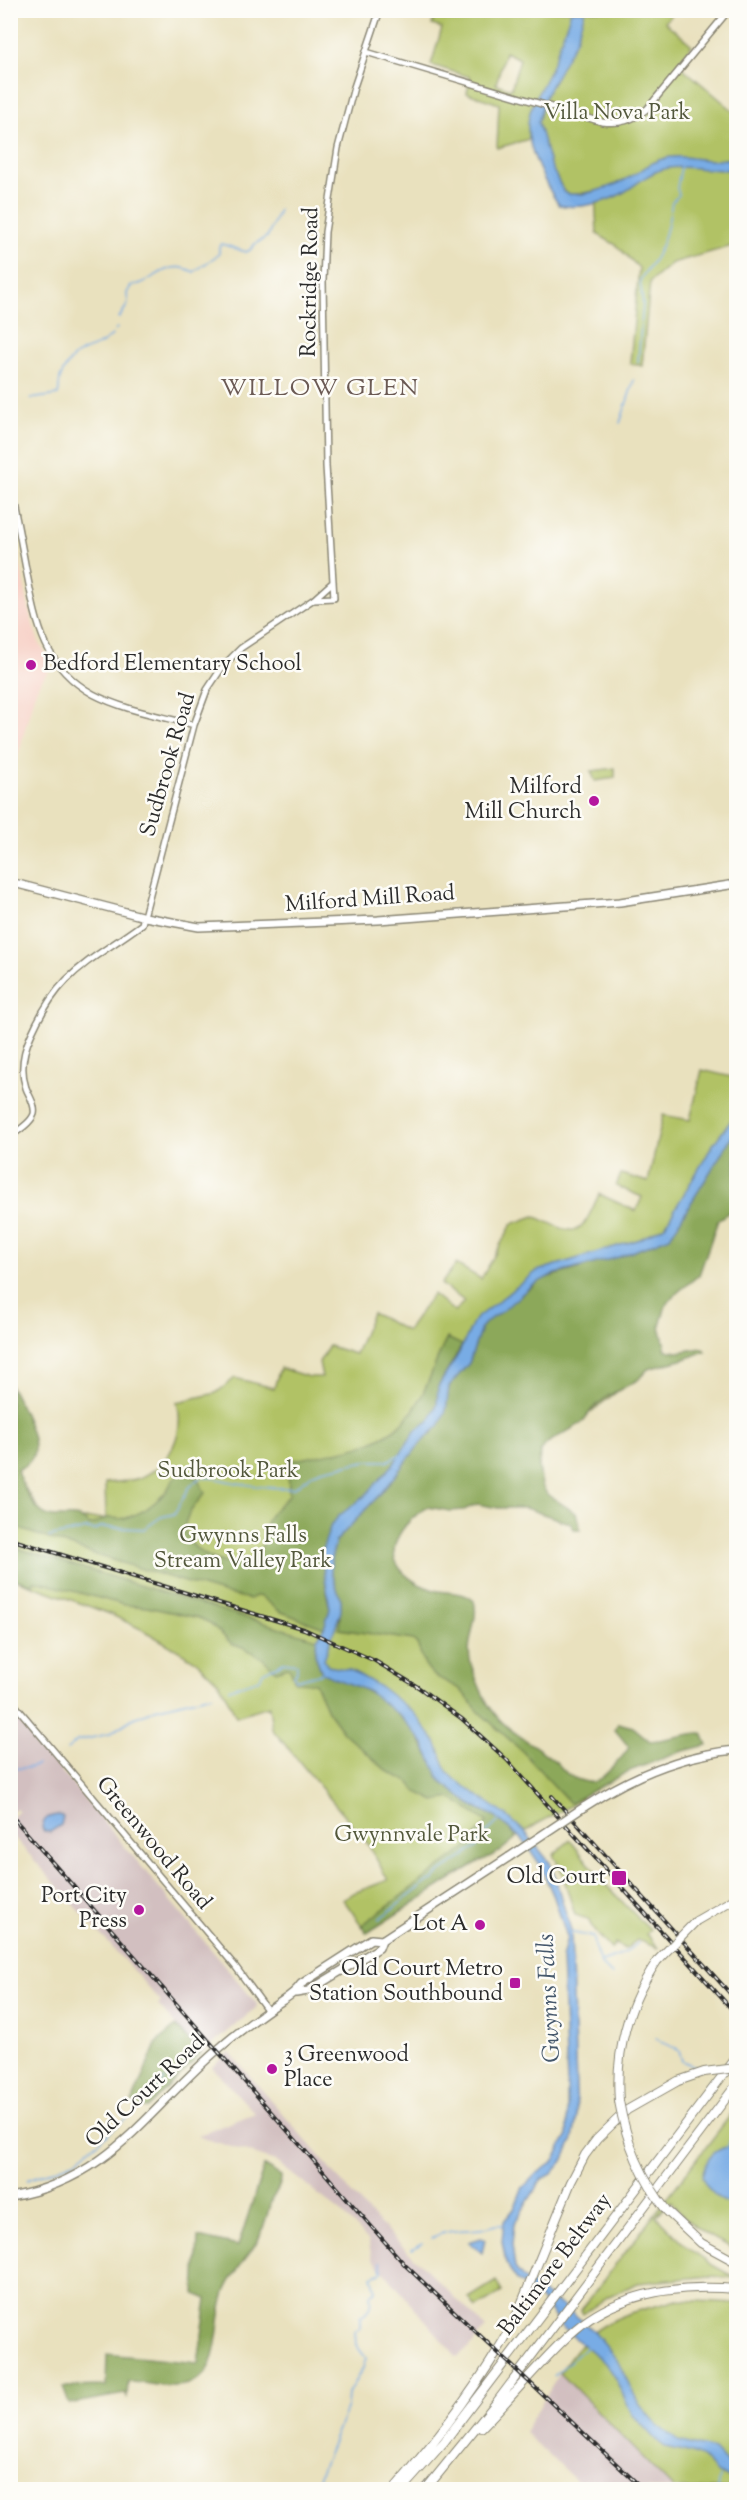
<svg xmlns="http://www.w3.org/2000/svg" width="747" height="2500" viewBox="0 0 747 2500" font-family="'Sorts Mill Goudy',serif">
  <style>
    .built { fill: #f7d1c7 }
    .industrial { fill: #d2bfc0 }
    .green { fill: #b1c265; stroke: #6e7648; stroke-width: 1.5; fill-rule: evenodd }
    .forest { fill: #8ca85a; stroke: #5c6a42; stroke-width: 1.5 }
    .water { fill: #78ace5; stroke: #526c88; stroke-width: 1.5 }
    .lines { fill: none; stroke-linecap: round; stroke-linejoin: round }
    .stream { stroke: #78ace5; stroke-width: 1.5 }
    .minor-casing { stroke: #8a8674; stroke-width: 8 }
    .major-casing { stroke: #8a8674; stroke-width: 10 }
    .highway-casing { stroke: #8a8674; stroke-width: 10 }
    .minor { stroke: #fff; stroke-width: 5 }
    .major { stroke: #fff; stroke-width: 7 }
    .highway { stroke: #fff; stroke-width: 8 }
    .rail-casing { stroke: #2b2b2b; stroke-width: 4 }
    .rail { stroke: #fdfcf7; stroke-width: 1.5; stroke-dasharray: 4.5; stroke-linecap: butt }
    .major-bridge-casing { stroke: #8a8674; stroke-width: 10; stroke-linecap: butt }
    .highway-bridge-casing { stroke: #8a8674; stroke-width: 10; stroke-linecap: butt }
    .major-bridge { stroke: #fff; stroke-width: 7 }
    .highway-bridge { stroke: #fff; stroke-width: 8 }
    .poi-dot { fill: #b5179e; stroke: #fdfcf7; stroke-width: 2 }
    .labels { text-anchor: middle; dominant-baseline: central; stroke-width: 5; stroke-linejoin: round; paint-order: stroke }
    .park-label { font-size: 22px; fill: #53583c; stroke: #fdfcf7 }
    .street-label { font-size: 22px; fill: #2b2b2b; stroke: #fdfcf7 }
    .poi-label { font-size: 22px; fill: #2b2b2b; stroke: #fdfcf7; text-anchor: end }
    .neighbourhood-label { font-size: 24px; letter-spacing: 1.5px; fill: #6b5a54; stroke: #fdfcf7 }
    .water-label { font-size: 24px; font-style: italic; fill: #46586c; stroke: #fdfcf7 }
  </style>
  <rect width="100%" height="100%" fill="#fdfcf7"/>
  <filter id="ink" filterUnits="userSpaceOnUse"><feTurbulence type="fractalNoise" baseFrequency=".0167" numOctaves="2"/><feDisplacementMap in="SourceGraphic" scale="12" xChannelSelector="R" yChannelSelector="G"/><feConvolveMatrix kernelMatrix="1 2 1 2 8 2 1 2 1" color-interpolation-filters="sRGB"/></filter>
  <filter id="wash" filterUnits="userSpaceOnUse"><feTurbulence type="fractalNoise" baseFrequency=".008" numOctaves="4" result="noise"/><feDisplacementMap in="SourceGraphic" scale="24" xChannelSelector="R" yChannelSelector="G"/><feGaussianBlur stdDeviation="1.35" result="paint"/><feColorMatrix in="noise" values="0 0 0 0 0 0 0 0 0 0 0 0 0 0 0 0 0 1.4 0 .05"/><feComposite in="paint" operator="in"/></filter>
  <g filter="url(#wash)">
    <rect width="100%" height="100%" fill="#e9e1be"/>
    <path class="built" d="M10 509 30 615 38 640 52 666 39 684 34 695 11 783Z"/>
    <path class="industrial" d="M10 1710 257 2004 256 2008 201 2054 158 2005 161 2002 11 1834V1818L19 1811 16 1808 11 1813Z
      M229 2052 369 2213 486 2328 474 2343 457 2357 372 2258 368 2240 340 2211 275 2161 197 2136 255 2113 212 2067Z
      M560 2373 674 2489H585L524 2432Z"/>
    <path class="green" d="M499 10 675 11 665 22 692 45 678 64 736 113V245L672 263 650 282 642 366 630 363 639 268 616 245 597 234 595 191 572 195 564 192 550 164 540 136 497 148 499 104 467 93 470 77 431 65 442 28 432 25 436 11ZM505 52 520 59 511 89 496 84Z
      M615 768V778L595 781 591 771Z
      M702 1070 736 1078V1199L713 1214 651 1294 636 1377 579 1421 370 1536 485 1711 560 1775 583 1799 537 1824 367 1933 343 1899 351 1894 388 1880 368 1844 272 1729 269 1706 236 1716 220 1684 196 1661 143 1630 110 1614 11 1578 10 1469H13L46 1521 106 1518 105 1483C117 1482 130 1482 142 1477 171 1464 185 1432 177 1402L216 1393 235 1378 274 1388 280 1368 309 1377H322L319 1362 329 1346 355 1354 372 1313 407 1331 433 1294 455 1312 464 1301 441 1284 456 1264 481 1279 512 1224 534 1216C578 1236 579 1240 599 1194L636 1211 642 1197 616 1186 621 1174 648 1182 663 1115 690 1120Z
      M570 1840 605 1884 650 1930 646 1934 658 1948 637 1940 625 1949 615 1943 611 1949C602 1938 593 1932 588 1919L575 1915 561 1869 553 1855Z
      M736 2108V2250C712 2238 685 2224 671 2201L656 2216 686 2246 714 2266 736 2278 710 2276 638 2283 609 2296 583 2314 581 2310Z
      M496 2281 502 2292 476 2308 469 2298Z
      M677 2300 736 2303V2489H674L560 2373C590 2320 622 2315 677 2300Z"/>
    <path class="forest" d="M736 1130V1207L718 1220 699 1275 678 1292 666 1305 660 1326 666 1350 678 1352 702 1348 705 1351 685 1359 648 1369 638 1380 608 1396 592 1409 582 1423 547 1443 540 1452 539 1467 542 1485 547 1494 577 1514 580 1530 574 1529 570 1523 525 1508H498L477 1504 464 1510 450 1511 428 1507C413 1516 400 1527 395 1545 389 1568 414 1584 434 1590 448 1594 463 1590 474 1601 480 1621 464 1640 471 1664 476 1679 482 1696 492 1710 507 1732 532 1742 552 1759 560 1764 563 1772 572 1777 578 1780 588 1783 594 1782 602 1780 625 1755 629 1747L615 1730 618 1723 633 1727 650 1741C668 1740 685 1733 702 1733L707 1745 680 1752 627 1772 570 1803 523 1752 479 1712 460 1689 433 1675 425 1665 417 1644 413 1640 339 1629 341 1600 331 1573V1558L336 1541 381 1493 423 1440 433 1432 446 1410 449 1386 469 1363 481 1328 487 1321 542 1279 581 1268 602 1260 619 1257 670 1237Z
      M447 1338 462 1345 438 1387 437 1404 430 1420 416 1430 392 1466 365 1496 340 1515 331 1526 328 1534 326 1591 330 1609 324 1628 279 1611 262 1597 256 1596 250 1599 222 1593 105 1558 23 1530 11 1522 10 1385C18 1402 41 1441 32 1458 29 1464 23 1467 17 1470 23 1486 33 1515 54 1517 67 1518 79 1513 89 1525 96 1525 100 1520 106 1518 112 1517 119 1520 125 1518 139 1515 154 1504 164 1494 171 1487 171 1476 182 1474 195 1471 201 1484 205 1493 197 1503 187 1513 185 1525 182 1550 229 1572 249 1561 267 1551 262 1535 267 1520 271 1511 283 1502 289 1495L288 1461C333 1452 390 1449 416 1406 429 1385 435 1360 447 1338Z
      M10 1546 317 1639 315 1655 322 1673 352 1683 378 1697 416 1732 444 1784 470 1804 494 1816 515 1834V1839L499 1852 473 1865 367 1933 362 1925 467 1847 487 1822 451 1798 435 1801 417 1792 409 1782 387 1771 343 1732 327 1710 315 1683 295 1682 290 1669 287 1667 276 1671 262 1658 243 1647 233 1645 210 1623 199 1618 147 1607 125 1605 43 1583 34 1581 33 1585 11 1578Z
      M176 2026 201 2054 147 2108H143L132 2102 157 2042Z
      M264 2166 281 2176C282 2185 275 2193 271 2201 267 2214 265 2228 258 2240 248 2257 234 2271 226 2290 215 2315 222 2362 199 2379 181 2393 149 2382 128 2382L127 2397 125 2394 69 2404 63 2387 106 2386 107 2354 198 2363 207 2299 195 2294 198 2237 238 2246Z"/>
    <path class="water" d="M571 11H585L576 40 545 97 538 122 550 164 564 192C578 200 617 185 630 177 641 171 650 162 662 159 677 154 694 159 709 160 718 160 727 159 736 158V169C711 173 682 162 658 171 646 175 636 185 626 191 609 202 578 210 559 205 546 186 526 147 528 123 530 103 543 86 551 68 558 49 565 30 571 11Z
      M736 1114V1130L670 1237 619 1257 552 1275 531 1286 500 1313 487 1321 481 1328 469 1363 449 1386 446 1410 439 1426 423 1440 381 1493 336 1541 331 1558V1573L341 1600V1611L324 1659 328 1666 350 1670 358 1674 382 1688 414 1713 437 1744 447 1771 456 1780 506 1815 526 1833 551 1864 571 1930 577 2117 573 2139 563 2161 552 2174 541 2180 514 2224 512 2245 515 2268 524 2279 580 2319 595 2333 617 2360 639 2404 658 2426 678 2441 714 2450 728 2465 736 2459V2473L729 2478 716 2472 703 2458 692 2453 665 2447 655 2439 632 2414 616 2380 605 2363 564 2329 536 2294 516 2280 506 2263 502 2241 504 2221 514 2209 522 2189 535 2175 553 2162 567 2137V2085L562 1958 567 1937 554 1897 539 1863 523 1840 494 1816 470 1804 444 1784 439 1778 423 1742 401 1717 368 1691 322 1673 315 1654 317 1639 324 1628 330 1609 321 1553 331 1525 340 1515 365 1496 392 1466 416 1430 430 1420 437 1404 438 1387 459 1353 475 1319 537 1271 640 1239 665 1226 714 1143Z
      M58 1815 63 1817 61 1825 50 1832 44 1831 42 1828C43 1819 48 1816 58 1815Z
      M731 2146 736 2150V2205C723 2206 706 2189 702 2176 706 2159 713 2149 731 2146Z
      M481 2238 485 2240 482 2253 469 2242Z"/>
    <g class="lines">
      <path class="stream" d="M119 318 128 304 127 293 131 286C155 283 166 257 194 272L219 254V246L222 244 246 252 250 250 255 244 268 236 279 210
        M115 330 117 328
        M638 362 643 304 640 281C644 271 654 263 658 253 666 237 669 220 672 202L679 195 677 188 681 167
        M30 399 58 395C60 388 58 383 61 376 77 341 94 355 112 335
        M620 423 634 380
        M49 1537 87 1529 94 1530 100 1527 144 1529 161 1517 174 1514 189 1488 199 1478C205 1479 209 1477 213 1478 239 1484 268 1489 294 1488L314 1473 322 1470 366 1461H388L401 1454
        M10 1546H11
        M229 1689 260 1679 263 1672 284 1662 297 1664V1671L294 1676 296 1680 322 1673
        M67 1750 77 1741 109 1734 132 1719 155 1709 212 1695
        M10 1770C20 1766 29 1770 37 1765
        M379 1919 429 1881H432L439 1873 476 1848 479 1840 499 1821
        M569 1932 594 1937 596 1952 601 1964 612 1975
        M602 1962 621 1955 638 1943
        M655 2038 679 2051 682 2061 697 2067
        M142 2102 165 2079
        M727 2147 736 2129
        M27 2180 74 2162 128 2117
        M432 2238C447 2229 463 2231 480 2229 489 2228 493 2223 503 2225
        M412 2249 422 2243
        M553 2376 589 2345
        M313 2490 347 2407 348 2393 363 2368 366 2358 356 2345 355 2331 360 2328V2317C369 2313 372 2305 370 2295L376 2290 372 2276 382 2272 381 2262
        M718 2490 720 2476"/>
    </g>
  </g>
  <g filter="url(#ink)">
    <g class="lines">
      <defs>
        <path id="minor" d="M366 52 602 122C620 124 632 121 647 109L729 10
          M10 487C16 515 21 542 26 569 36 620 42 666 93 694 123 710 161 716 194 725
          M314 599 334 598 326 466 323 281 325 232 338 148 354 87 380 10
          M10 1136C18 1131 31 1123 34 1114 36 1105 29 1096 26 1088 20 1070 23 1052 31 1035 60 970 89 963 142 924L194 725 207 690 223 666 241 648 314 599 333 582
          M10 1699 235 1966 268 2011"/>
        <path id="major" d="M10 882 145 917 199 927 378 920 620 902 736 884
          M584 1807C631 1776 680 1755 736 1750
          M296 1993 308 1991 379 1948 382 1940 509 1857
          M10 2197C112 2180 149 2107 222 2046 238 2032 256 2019 273 2007 284 1999 294 1995 301 1984L371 1939 382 1940"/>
        <path id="highway" d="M696 1921 736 1898
          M619 2101C615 2049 628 2004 657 1961
          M667 2211 701 2243 736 2262
          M481 2428C511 2398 538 2364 569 2335 615 2292 677 2284 736 2289
          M393 2490C438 2439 482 2381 514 2322L571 2182 585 2155 597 2139 627 2110 678 2081
          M401 2490 444 2442 736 2058
          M425 2490 496 2403 736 2085"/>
      </defs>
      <use href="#minor" class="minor-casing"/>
      <use href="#major" class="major-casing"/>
      <use href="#highway" class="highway-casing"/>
      <use href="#minor" class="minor"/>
      <use href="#major" class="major"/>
      <use href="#highway" class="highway"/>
      <defs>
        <path id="rail" d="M10 1539 304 1629 375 1661 418 1687 462 1719 507 1760 736 2014
          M552 1796 736 2000
          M10 1814 406 2266 644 2490"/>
      </defs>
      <use href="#rail" class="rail-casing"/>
      <use href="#rail" class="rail"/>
      <defs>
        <path id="major-bridge" d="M509 1857 584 1807"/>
        <path id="highway-bridge" d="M657 1961 696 1921
          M678 2081 704 2072 736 2068
          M619 2101C626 2142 641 2178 667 2211"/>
      </defs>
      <use href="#major-bridge" class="major-bridge-casing"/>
      <use href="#highway-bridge" class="highway-bridge-casing"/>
      <use href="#major-bridge" class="major-bridge"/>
      <use href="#highway-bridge" class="highway-bridge"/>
    </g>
  </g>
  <g class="poi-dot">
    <circle cx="31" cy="665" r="6"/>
    <circle cx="594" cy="801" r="6"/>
    <rect x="611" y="1870" width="16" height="16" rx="3"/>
    <circle cx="139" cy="1910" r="6"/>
    <circle cx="480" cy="1925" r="6"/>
    <rect x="509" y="1977" width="12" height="12" rx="3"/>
    <circle cx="272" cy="2069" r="6"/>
  </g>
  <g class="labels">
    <g class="park-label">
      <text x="617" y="114">Villa Nova Park</text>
      <text x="228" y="1472">Sudbrook Park</text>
      <text x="243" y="1537">Gwynns Falls<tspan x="243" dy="25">Stream Valley Park</tspan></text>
      <text x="412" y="1836">Gwynnvale Park</text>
    </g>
    <g class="street-label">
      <text transform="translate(311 282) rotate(-89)">Rockridge Road</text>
      <text transform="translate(169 765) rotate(-74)">Sudbrook Road</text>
      <text transform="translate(370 900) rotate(-4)">Milford Mill Road</text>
      <text transform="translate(153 1844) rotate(50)">Greenwood Road</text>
      <text transform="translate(146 2092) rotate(-43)">Old Court Road</text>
      <text transform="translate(556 2265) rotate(-53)">Baltimore Beltway</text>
    </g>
    <g class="poi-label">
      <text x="43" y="665" text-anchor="start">Bedford Elementary School</text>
      <text x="582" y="788">Milford<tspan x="582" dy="25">Mill Church</tspan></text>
      <text x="606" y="1878">Old Court</text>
      <text x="127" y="1897">Port City<tspan x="127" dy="25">Press</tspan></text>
      <text x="468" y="1925">Lot A</text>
      <text x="503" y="1970">Old Court Metro<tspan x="503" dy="25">Station Southbound</tspan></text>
      <text x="284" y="2056" text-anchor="start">3 Greenwood<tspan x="284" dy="25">Place</tspan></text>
    </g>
    <g class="neighbourhood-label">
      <text x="320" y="389">WILLOW GLEN</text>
    </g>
    <g class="water-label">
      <text transform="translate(550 1998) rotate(-93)">Gwynns Falls</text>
    </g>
  </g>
  <rect width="747" height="2500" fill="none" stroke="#fdfcf7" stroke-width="36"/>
</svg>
